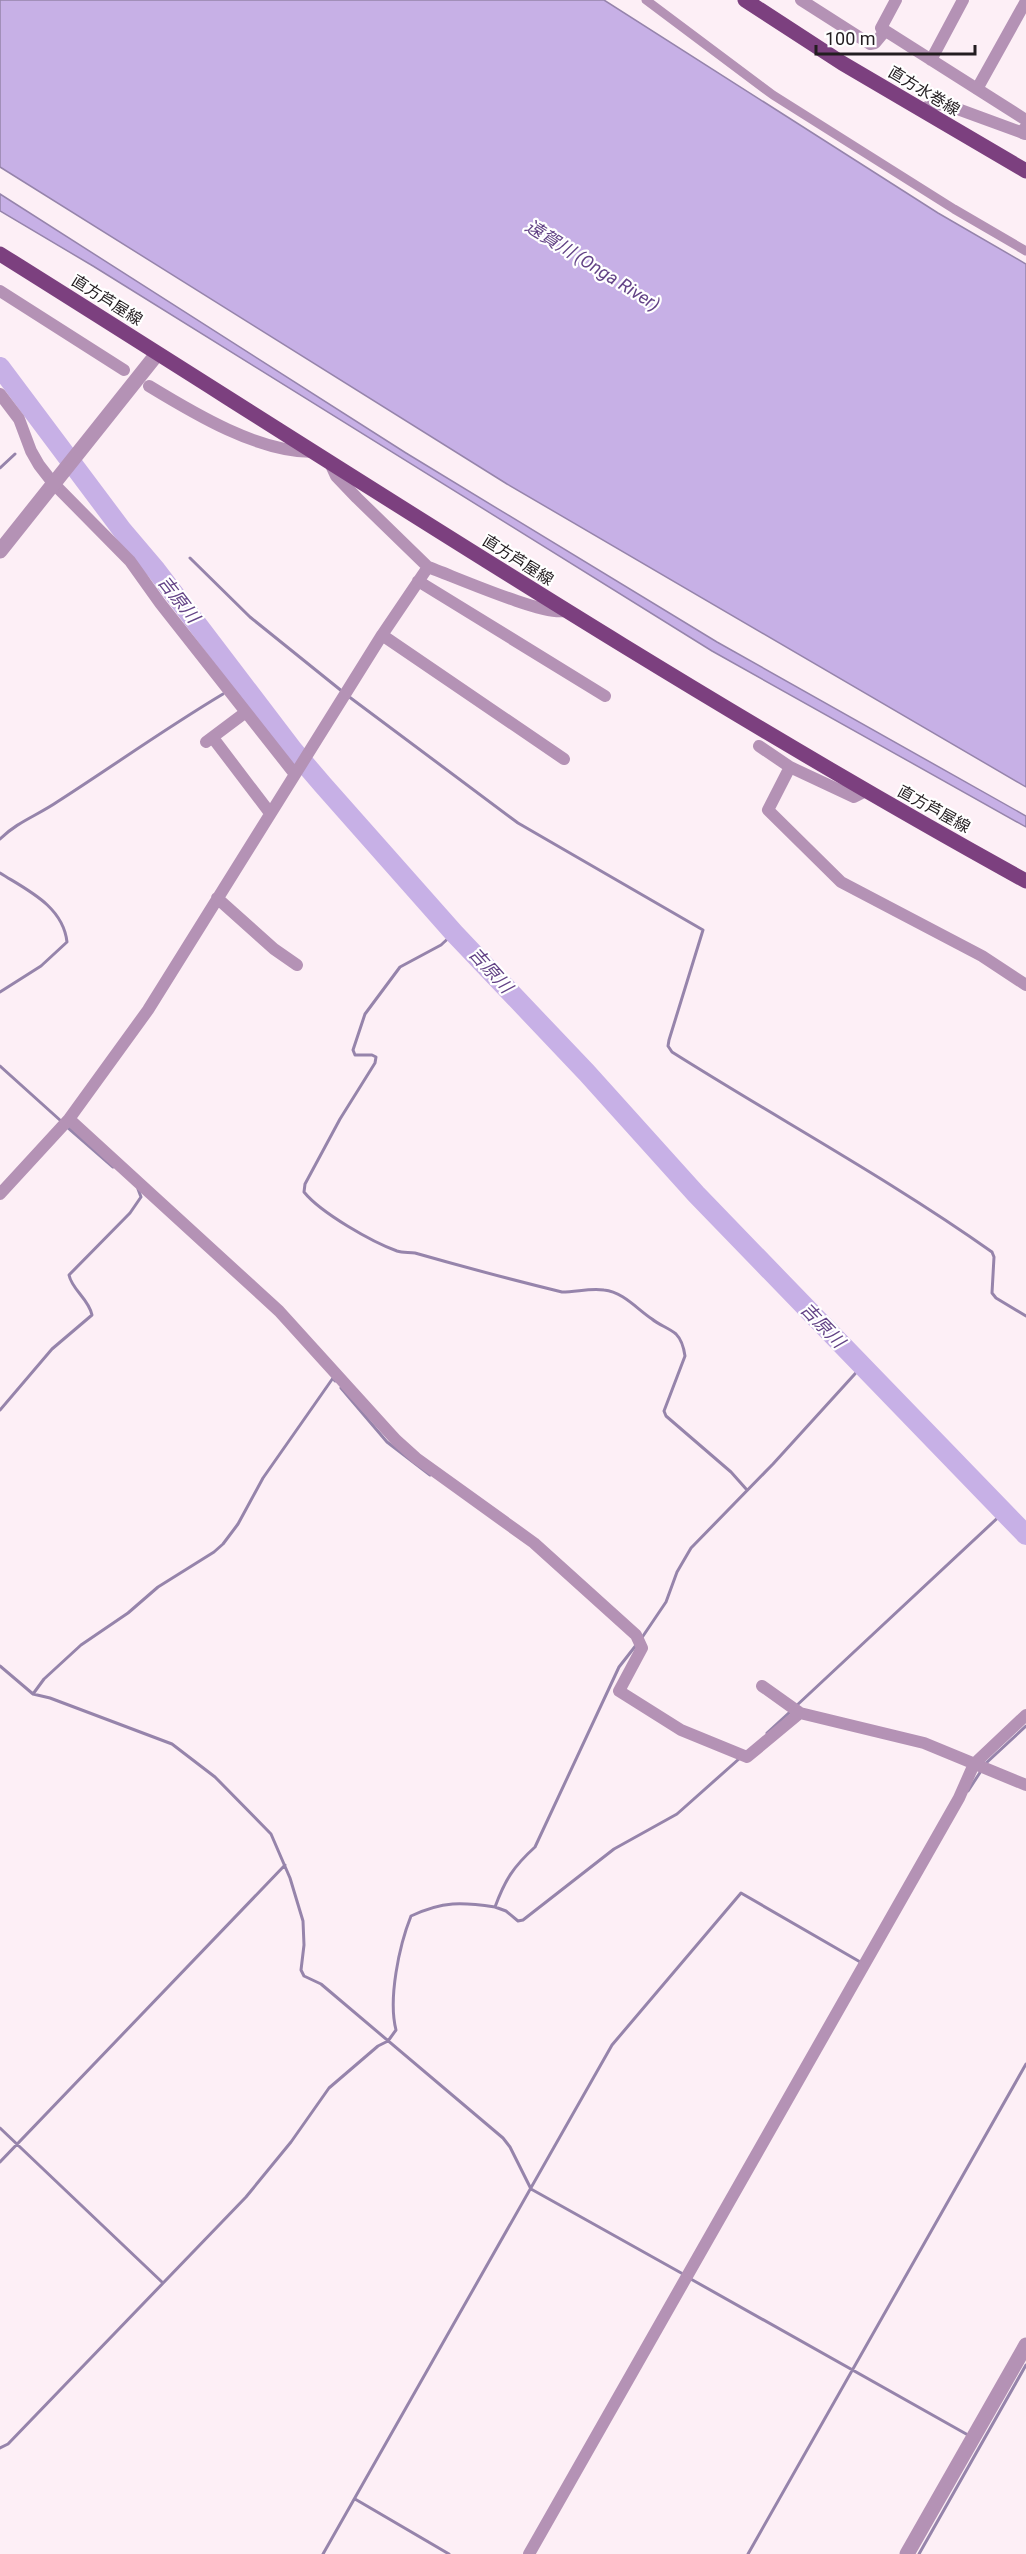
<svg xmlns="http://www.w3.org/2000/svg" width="1026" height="2554" viewBox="0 0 1026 2554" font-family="Roboto,'Noto Sans JP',sans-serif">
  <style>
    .water { fill: #c7b0e6; stroke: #9684ab; stroke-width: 1.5 }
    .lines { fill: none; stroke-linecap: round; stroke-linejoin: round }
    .stream { stroke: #9684ab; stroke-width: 3 }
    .river { stroke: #c7b0e6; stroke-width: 20 }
    .pedestrian { stroke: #b492b5; stroke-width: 9 }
    .minor { stroke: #b492b5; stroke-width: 12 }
    .tertiary { stroke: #b492b5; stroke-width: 15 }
    .primary { stroke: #7c407f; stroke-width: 15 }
    .labels { text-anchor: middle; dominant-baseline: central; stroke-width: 4.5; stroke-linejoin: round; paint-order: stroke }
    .street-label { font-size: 16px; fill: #231d20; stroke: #fff }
    .water-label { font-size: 18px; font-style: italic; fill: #634386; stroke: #fff }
  </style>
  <rect width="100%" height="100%" fill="#fdeff6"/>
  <path class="water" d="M0 0H604L938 213 1026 264V787L507 484 0 167Z
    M0 194 406 453 717 642 1026 816V827L712 651 93 266 0 211Z"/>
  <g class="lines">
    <path class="stream" d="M40 432 45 427
      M0 468 15 454
      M190 558 250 617 343 692
      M348 696 518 823 703 930 669 1040 668 1046 672 1052C778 1119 889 1179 992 1252L994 1257 992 1293 996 1298 1026 1316
      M0 839C17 822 38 815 57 802 113 766 166 728 223 694
      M0 873C27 890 63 906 67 942L41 966 0 992
      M454 933 441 945 400 967 365 1014 353 1050 355 1055H372L376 1057 375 1063 340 1119 305 1184 304 1192C321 1213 372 1242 397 1251 403 1253 409 1252 415 1253 464 1267 513 1280 562 1292 577 1292 589 1288 604 1290 623 1292 637 1309 652 1319 659 1325 669 1328 676 1334 681 1339 684 1349 685 1356L664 1411 666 1416 731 1472 747 1490
      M0 1066 61 1121
      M66 1126 113 1167
      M341 1388 387 1442 430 1475
      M0 1410 52 1349 92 1315C89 1299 72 1290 69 1275L130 1213 141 1197 138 1189
      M641 1639 666 1602 677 1572 691 1548 773 1464 863 1365
      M0 1666 33 1694 50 1698 172 1744 215 1777 271 1834 290 1878 303 1921 304 1945 301 1970 304 1976 321 1984 503 2138 510 2147 531 2189 683 2274
      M33 1694 44 1679 81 1645 128 1613 158 1587 214 1552 223 1544 238 1524 263 1478 333 1378 335 1381
      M795 1707 1005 1511
      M767 1733 791 1711
      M984 1765 1026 1726
      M968 1791 981 1771
      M495 1907 506 1911 518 1921 523 1920 614 1849 677 1814 740 1758
      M0 2128 163 2283
      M0 2162 285 1865
      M689 2278 968 2435
      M0 2448 8 2444 246 2197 291 2142 329 2088 378 2046 388 2041 396 2030C388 1999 399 1946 411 1916 443 1901 462 1902 495 1907 505 1880 513 1867 535 1847L619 1667 637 1644
      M355 2499 449 2554
      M323 2554 612 2045 741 1893 862 1963
      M748 2554 1026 2064
      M919 2554 1026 2365"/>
    <path class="river" d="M0 367 122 530 156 570 293 750 323 785 454 933 587 1073 696 1194 1026 1535"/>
    <path class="pedestrian" d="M646 0 773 95 954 209 1026 251"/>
    <path class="minor" d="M801 0 870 44 875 43 885 31
      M896 0 881 28 1026 120
      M931 60 963 0
      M977 89 1026 1
      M922 109 932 105 944 104 1026 134
      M0 291 124 370
      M149 386C195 414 258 452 313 452
      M0 394 19 419 31 451 39 465 53 483 130 561 160 603 294 773
      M428 567C453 576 544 616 564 611
      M418 581 605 696
      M382 635 564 759
      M213 738 270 813
      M206 742 246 712
      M759 746 790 767 854 797 866 791
      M790 767 768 810 841 882 982 956 1026 985
      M217 898 274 949 297 965
      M69 1119 279 1311 396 1440 416 1458 534 1543 636 1635 642 1648 619 1691 681 1730 747 1757 800 1713
      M0 1194 69 1119 148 1010 382 635 428 567 357 498 336 476 330 463
      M762 1686 800 1713 924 1743 1026 1785
      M529 2554 959 1798 974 1764 1026 1715"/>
    <path class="tertiary" d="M1024 132 1026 129
      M0 551 157 354
      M907 2554 1026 2345"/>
    <path class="primary" d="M745 0 842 63 1026 171
      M0 254C340 467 674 687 1026 881"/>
  </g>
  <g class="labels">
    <g class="street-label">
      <text transform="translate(924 91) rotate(31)">直方水巻線</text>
      <text transform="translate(107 300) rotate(32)">直方芦屋線</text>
      <text transform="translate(518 560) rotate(32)">直方芦屋線</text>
      <text transform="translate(934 809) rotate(29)">直方芦屋線</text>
    </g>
    <g class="water-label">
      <text transform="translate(593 265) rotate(32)">遠賀川 (Onga River)</text>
      <text transform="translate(179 599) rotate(52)">吉原川</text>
      <text transform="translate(491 970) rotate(48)">吉原川</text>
      <text transform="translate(823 1325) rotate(46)">吉原川</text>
    </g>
  </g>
  <path d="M816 45v9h159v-9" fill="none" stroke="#231d20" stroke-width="3"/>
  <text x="825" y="45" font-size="18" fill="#231d20" stroke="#ffffff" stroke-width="4.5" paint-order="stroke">100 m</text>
</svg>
